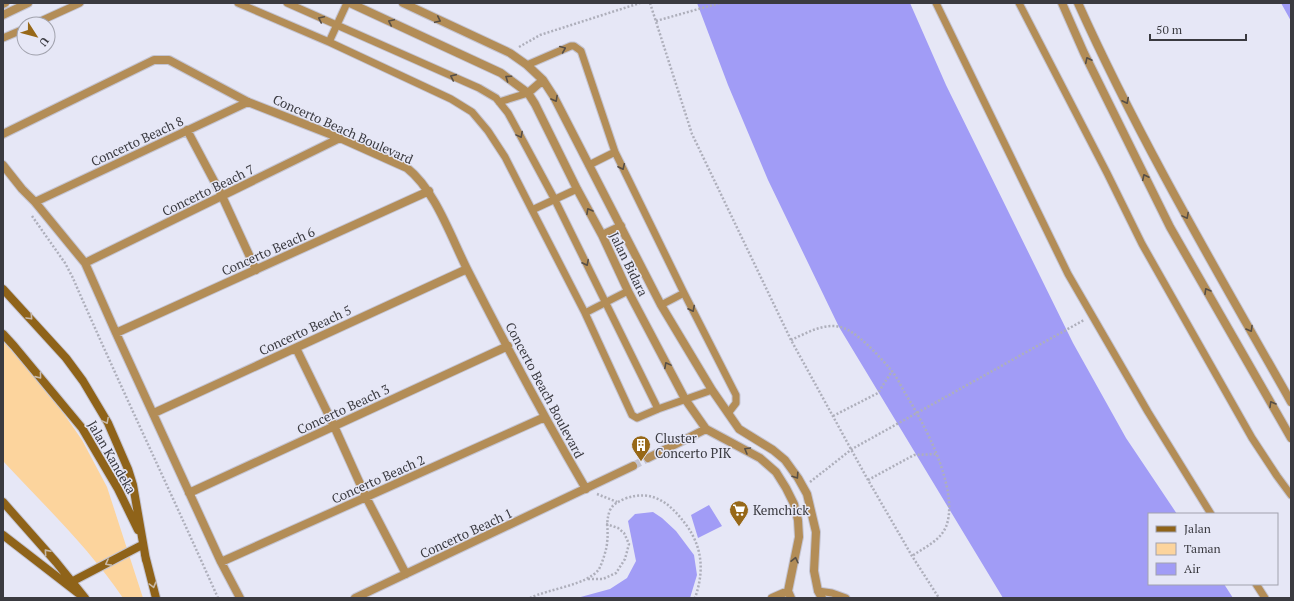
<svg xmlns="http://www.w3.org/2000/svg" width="1294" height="601" viewBox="0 0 1294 601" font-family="'PT Serif',serif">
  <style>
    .green { fill: #fcd49d }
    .water { fill: #a19cf6 }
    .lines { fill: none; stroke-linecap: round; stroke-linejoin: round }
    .street-tunnel { stroke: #c4c4d2; stroke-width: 8; stroke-dasharray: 8 4; stroke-linecap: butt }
    .lane-casing { stroke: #c4c4d2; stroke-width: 9 }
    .street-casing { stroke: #c4c4d2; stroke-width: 10 }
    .secondary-casing { stroke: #c4c4d2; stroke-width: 10 }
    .path { stroke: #aeafbb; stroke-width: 2.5; stroke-dasharray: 2 2; stroke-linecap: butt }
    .lane { stroke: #b38d57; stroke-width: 7 }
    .street { stroke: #b38d57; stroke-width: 8 }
    .secondary { stroke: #8f6319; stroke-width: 8 }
    .oneway { stroke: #584f46 }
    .oneway2 { stroke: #c8b9a9 }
    .labels { text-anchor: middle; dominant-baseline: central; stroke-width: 3; stroke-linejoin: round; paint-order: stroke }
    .street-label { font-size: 13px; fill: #3a3a40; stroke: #e6e7f6 }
    .poi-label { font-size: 13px; fill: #3a3a40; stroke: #e6e7f6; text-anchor: start }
  </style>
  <rect width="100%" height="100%" fill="#e6e7f6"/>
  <path class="green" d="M3 341 50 394 82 440 107 487 143 598H123C89 548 44 505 3 461Z"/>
  <path class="water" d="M697 3H910L946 85 1073 343 1126 438 1177 514H1149V584H1224L1233 598H1003L839 327 768 180 728 85Z
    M1281 3H1291V21Z
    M709 505 722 526 698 538 691 515Z
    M653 512 662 518 676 531 694 555 697 575 690 598H577L610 589 627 578 636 561 628 521 635 514Z"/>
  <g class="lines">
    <path class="street-tunnel" d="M633 466 648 458"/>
    <defs>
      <path id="lane" d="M238 3 329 42 451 99 472 112 488 131 505 157 532 210 585 313 632 415 637 418 658 409 712 390
        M287 3 479 88 496 98 508 113 555 200 658 409
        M936 3 1068 274 1148 412 1211 514
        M1019 3 1107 173 1142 244 1252 438 1277 476 1291 495
        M34 24 80 3
        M3 38 24 29
        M329 42 347 3
        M527 65 571 46H574L581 51 615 152 684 293 736 395V403L729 412
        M499 102 528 93
        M589 165 615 152
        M532 210 577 189
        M661 305 684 293
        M585 313 628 291
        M1256 584 1265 598
        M818 591 832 593 846 598"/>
      <path id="street" d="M350 3 501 73 528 93 535 104 577 189 602 235 628 291 685 399 706 429 760 458 776 472 786 488 794 504 798 520 799 537 788 591 791 598
        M403 3 510 53 527 65 543 80 554 97 661 305 712 390 739 429 773 450 785 460 798 478 807 494 816 532 814 571 818 591 822 598
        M1062 3 1084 53 1170 227 1291 438
        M1078 3C1140 141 1217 271 1291 402
        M3 4 5 3
        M3 15 28 3
        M528 93 543 80
        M187 130 222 196 256 270
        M3 134 154 60H169L248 102 340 138 407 168C435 190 451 237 467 269 505 344 544 417 586 489
        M3 165 22 189 35 202 85 263 116 333 221 562 240 598
        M35 202 248 102
        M602 235 621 226
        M85 263 340 138
        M116 333 429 191
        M296 348 334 426 366 497 406 574
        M154 413 467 269
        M648 458 706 429
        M189 493 508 346
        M221 562 545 417
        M355 598 633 466
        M772 598 788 591"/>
      <path id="secondary" d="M3 289 66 358 83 381 108 423 128 469 133 485 146 560
        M3 334 14 346 82 428 118 489 138 530
        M3 502 56 562 85 598
        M3 535 78 593
        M145 555 156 598
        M73 581 142 545"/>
    </defs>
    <use href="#lane" class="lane-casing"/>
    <use href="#street" class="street-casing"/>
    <use href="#secondary" class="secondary-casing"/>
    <path class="path" d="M650 3 692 134 791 340 868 480 912 556 939 598
      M656 21 720 3
      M519 47 540 35 640 3
      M32 216 65 263 72 276C119 384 170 490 218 598
      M791 340C807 333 828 320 846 329 861 336 880 357 891 370 897 377 901 386 905 393 925 425 958 487 947 524 942 540 925 547 912 556
      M833 416 878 393 892 371
      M868 480 914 455 937 454
      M810 482 852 449 1084 320
      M597 494 617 502
      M588 579H603L616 573 625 559 629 544 624 533 618 528 606 524
      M530 598C548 589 588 585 599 569 602 564 607 548 607 543 609 530 605 523 610 510 613 504 618 502 624 499 653 488 671 504 687 526 703 549 704 572 695 598"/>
    <use href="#lane" class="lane"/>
    <use href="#street" class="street"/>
    <use href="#secondary" class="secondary"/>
  </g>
  <defs><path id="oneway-chevron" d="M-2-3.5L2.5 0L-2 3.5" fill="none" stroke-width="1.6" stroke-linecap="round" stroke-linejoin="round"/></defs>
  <g class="oneway">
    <use href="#oneway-chevron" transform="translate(321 19) rotate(-155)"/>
    <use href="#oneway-chevron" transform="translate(438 20) rotate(25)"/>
    <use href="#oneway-chevron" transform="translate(391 22) rotate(-155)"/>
    <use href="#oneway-chevron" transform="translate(563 49) rotate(-23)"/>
    <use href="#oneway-chevron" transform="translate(1088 60) rotate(-116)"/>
    <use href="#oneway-chevron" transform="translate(453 77) rotate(-156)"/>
    <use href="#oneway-chevron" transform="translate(508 78) rotate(-145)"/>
    <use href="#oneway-chevron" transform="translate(555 99) rotate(61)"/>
    <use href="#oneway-chevron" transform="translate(1126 101) rotate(63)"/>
    <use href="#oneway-chevron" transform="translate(520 135) rotate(62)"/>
    <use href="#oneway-chevron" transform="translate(622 167) rotate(65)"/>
    <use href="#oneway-chevron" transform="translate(1145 177) rotate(-116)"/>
    <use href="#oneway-chevron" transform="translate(589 211) rotate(-119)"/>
    <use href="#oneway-chevron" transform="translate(1186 216) rotate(62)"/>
    <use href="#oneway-chevron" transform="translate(586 263) rotate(64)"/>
    <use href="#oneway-chevron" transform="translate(1207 291) rotate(-120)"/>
    <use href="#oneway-chevron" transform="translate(692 309) rotate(63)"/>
    <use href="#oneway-chevron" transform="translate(1250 329) rotate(60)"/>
    <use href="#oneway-chevron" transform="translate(667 365) rotate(-118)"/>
    <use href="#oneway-chevron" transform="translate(1272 404) rotate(-120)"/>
    <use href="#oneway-chevron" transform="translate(747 450) rotate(-150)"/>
    <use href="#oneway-chevron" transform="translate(796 476) rotate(56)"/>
    <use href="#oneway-chevron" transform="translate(795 560) rotate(-77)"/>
  </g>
  <g class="oneway2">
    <use href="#oneway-chevron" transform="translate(30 317) rotate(47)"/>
    <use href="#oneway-chevron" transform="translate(39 376) rotate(51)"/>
    <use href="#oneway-chevron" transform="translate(106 421) rotate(62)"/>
    <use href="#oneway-chevron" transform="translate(47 552) rotate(-131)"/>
    <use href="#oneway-chevron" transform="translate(108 563) rotate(152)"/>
    <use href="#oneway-chevron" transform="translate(153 585) rotate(75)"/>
  </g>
  <defs>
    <symbol id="building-pin" viewBox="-11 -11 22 30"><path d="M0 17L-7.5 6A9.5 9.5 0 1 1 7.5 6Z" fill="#976818" stroke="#e6e7f6"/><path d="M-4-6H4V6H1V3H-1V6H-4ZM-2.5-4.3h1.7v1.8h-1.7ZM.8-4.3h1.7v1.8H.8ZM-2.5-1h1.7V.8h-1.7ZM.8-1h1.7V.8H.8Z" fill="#fff"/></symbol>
    <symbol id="supermarket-pin" viewBox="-11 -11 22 30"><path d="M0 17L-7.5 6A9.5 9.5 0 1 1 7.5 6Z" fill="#976818" stroke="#e6e7f6"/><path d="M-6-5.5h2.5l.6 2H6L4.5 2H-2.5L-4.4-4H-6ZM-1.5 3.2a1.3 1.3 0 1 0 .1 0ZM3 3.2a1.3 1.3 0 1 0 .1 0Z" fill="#fff"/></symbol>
  </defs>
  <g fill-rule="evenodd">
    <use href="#building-pin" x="630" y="434" width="22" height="30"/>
    <use href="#supermarket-pin" x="728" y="499" width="22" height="30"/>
  </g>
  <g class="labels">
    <g class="street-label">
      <text transform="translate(343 129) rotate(24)">Concerto Beach Boulevard</text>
      <text transform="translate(137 141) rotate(-25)">Concerto Beach 8</text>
      <text transform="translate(208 190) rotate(-26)">Concerto Beach 7</text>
      <text transform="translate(268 251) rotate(-24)">Concerto Beach 6</text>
      <text transform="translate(629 264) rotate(64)">Jalan Bidara</text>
      <text transform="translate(305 330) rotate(-25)">Concerto Beach 5</text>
      <text transform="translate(545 390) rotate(62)">Concerto Beach Boulevard</text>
      <text transform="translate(343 409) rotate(-25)">Concerto Beach 3</text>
      <text transform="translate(112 457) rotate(60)">Jalan Kandeka</text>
      <text transform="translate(378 479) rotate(-24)">Concerto Beach 2</text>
      <text transform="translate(466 533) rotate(-25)">Concerto Beach 1</text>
    </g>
    <g class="poi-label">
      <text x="655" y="438">Cluster<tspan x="655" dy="15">Concerto PIK</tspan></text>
      <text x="753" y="510">Kemchick</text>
    </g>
  </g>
  <rect width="1294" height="601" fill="none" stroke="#3a3a40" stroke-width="8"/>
  <rect x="1148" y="513" width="130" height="72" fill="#e6e7f6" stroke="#a1a2ad"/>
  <rect x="1156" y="526" width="20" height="6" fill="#8f6319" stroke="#a1a2ad"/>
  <text x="1184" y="533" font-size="12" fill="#3a3a40">Jalan</text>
  <rect x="1156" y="543" width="20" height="12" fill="#fcd49d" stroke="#a1a2ad"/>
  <text x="1184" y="553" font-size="12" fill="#3a3a40">Taman</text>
  <rect x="1156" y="563" width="20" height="12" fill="#a19cf6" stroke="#a1a2ad"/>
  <text x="1184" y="573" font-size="12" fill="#3a3a40">Air</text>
  <g transform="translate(36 36) rotate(126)"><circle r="19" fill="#e6e7f6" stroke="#a1a2ad"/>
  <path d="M0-3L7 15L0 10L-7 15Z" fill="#976818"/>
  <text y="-6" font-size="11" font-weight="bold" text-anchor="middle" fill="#3a3a40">U</text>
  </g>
  <path d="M1150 34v6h96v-6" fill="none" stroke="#3a3a40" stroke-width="2"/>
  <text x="1156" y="34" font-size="12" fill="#3a3a40" stroke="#e6e7f6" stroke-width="3" paint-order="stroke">50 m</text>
</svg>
